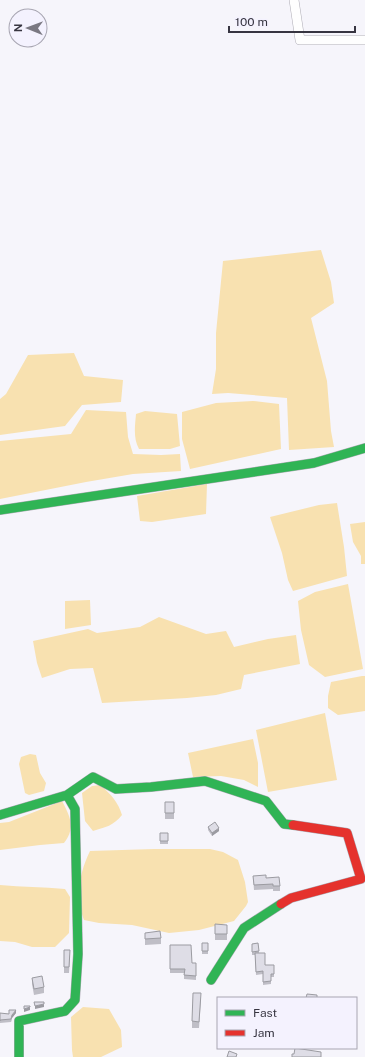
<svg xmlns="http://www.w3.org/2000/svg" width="365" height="1057" viewBox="0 0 365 1057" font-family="'Public Sans',sans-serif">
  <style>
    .water { fill: #f8e1b0 }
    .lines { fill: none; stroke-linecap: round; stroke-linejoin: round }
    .street-casing { stroke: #adabb4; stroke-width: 10 }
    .fast-casing { stroke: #adabb4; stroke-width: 10 }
    .jam-casing { stroke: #adabb4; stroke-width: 10 }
    .street { stroke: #fefefe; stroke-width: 9 }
    .fast { stroke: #30b455; stroke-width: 9 }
    .jam { stroke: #e5322d; stroke-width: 9 }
    .wall { fill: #bfbec6 }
    .shaded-wall { fill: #9b9ba1 }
    .building { fill: #dedde6; stroke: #9b9ba1 }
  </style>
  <rect width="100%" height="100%" fill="#f6f5fb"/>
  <path class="water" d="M321 250 331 282 334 303 311 318 327 381 331 431 334 447 289 450 287 398 228 393 212 394 216 369V333L223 261Z
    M74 353 84 376 123 380 121 402 82 405 65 426 0 435V399L6 394 28 355Z
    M253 401 279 404 281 449 190 469 182 439V412L216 403Z
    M86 410 126 412 128 437 133 454 161 455 180 454 181 471 133 474 86 482 0 499V441L71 434Z
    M145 411 177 414 180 446 170 449H139C133 438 135 426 136 414Z
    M207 484 206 514 152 522 140 521 137 496Z
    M337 503 344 547 347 576 293 591 288 580 282 553 270 517 319 505Z
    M365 522V564H361V556L353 542 350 524Z
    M348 584 363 669 325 677 309 665 301 630 298 601 315 592Z
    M90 600 91 625 65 629V601Z
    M159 617 206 634 226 631 234 647 268 639 296 635 300 664 244 675 241 689 216 695 187 698 102 703 93 668 70 669 42 678 37 663 33 641 88 629 97 633 140 627Z
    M362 676H365V711L338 715 328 708V696L331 682Z
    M325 713 337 780 268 792 256 730Z
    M253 739 258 763V787L244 780 221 776 193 777 188 753Z
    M30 754 36 755 40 773 46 783 44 791 29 795 25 793 19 764 21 757Z
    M100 785C111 794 118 802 122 815 113 826 106 827 93 831L85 821 82 793 92 786Z
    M62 801C70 816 76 828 64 843L40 845 0 850V823L9 822Z
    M154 849H210L223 852 238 860 245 882 248 902 246 906 234 921 199 930 169 933 132 925 99 923 84 920C82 914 79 906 79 899 78 883 83 865 90 851Z
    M0 885C22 887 43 887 65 889L70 897 69 933 55 947H32L15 942 0 941Z
    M83 1007 109 1009 121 1030 122 1047 101 1057H73L72 1050 71 1017Z"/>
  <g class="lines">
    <defs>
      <path id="street" d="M294 0 300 40H365"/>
      <path id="fast" d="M0 510 314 463 365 448
        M67 795 93 777 116 789 151 787 205 781 266 801 284 824 293 825
        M0 815 67 795 75 809 78 954 75 1000 65 1011 19 1021V1057
        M211 980 244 928 281 904"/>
      <path id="jam" d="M281 904 291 898 361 879 347 833 293 825"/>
    </defs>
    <use href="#street" class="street-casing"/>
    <use href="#fast" class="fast-casing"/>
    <use href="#jam" class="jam-casing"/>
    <use href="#street" class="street"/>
    <use href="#fast" class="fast"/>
    <use href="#jam" class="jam"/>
  </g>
  <path class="wall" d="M174 802V819H165V813Z
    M208 827 219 831 212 836 208 830Z
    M160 833H168V844H160Z
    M253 876 266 878 280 886V891H273V889L254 890Z
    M215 924 227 931V940H215Z
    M145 933 161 938V944L145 945Z
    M202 943H208V954H202Z
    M258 943 259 953 265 965H274V977H271V984L263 985V974L256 975 255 955H252V944Z
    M170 945 192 963 196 976V980L184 979V973H170Z
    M64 950 70 956 69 973H64Z
    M32 978 44 987V993L34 995 32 984Z
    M201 999 199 1028H192V1021Z
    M0 1013 9 1014 16 1013 12 1018 11 1022 0 1023V1024Z"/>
  <path class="shaded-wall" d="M219 828V831L212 836V833Z
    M44 1004V1007L35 1009V1006Z
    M30 1007V1010L24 1012V1009Z
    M16 1010V1013L12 1018 11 1022 12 1015Z"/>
  <path class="building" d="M165 802H174V813H165Z
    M215 822 219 828 212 833 208 827Z
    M160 833H168V841H160Z
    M266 875V878L279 877 280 886H273V884L254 885 253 876Z
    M215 924 227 925V934H215Z
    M160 931 161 938 145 939V933Z
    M202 943H208V951H202Z
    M258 943 259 951 252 952V944Z
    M170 945H191L192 963H196V976L184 975 185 969H170Z
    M64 950H70L69 967H64Z
    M255 953H265V965H274V974H271V981L263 982V971L256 972Z
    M42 976 44 987 34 989 32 978Z
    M193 993H201L199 1022 192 1021Z
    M307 994 317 995V998H306Z
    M34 1002H44V1004L35 1006Z
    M24 1006H30V1007L24 1009Z
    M9 1010H16L12 1015 11 1019 0 1020V1021V1013L9 1014Z
    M295 1048 321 1052V1057H292V1054H294Z
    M229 1051 237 1054 236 1057H227Z"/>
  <rect x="217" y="997" width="140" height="52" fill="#f4f2fe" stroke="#a8a6b2"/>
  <rect x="225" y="1010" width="20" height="6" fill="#30b455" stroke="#a8a6b2"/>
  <text x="253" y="1017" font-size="12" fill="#373541">Fast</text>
  <rect x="225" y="1030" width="20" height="6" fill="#e5322d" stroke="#a8a6b2"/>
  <text x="253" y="1037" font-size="12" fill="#373541">Jam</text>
  <g transform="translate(28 28) rotate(271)"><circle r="19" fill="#f4f2fe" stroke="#a8a6b2"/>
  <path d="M0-3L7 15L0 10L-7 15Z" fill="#7a7882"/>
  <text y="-6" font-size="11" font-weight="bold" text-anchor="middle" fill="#373541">N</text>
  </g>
  <path d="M229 26v6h126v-6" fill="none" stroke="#373541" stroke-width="2"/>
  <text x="235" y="26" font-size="12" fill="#373541" stroke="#f4f2fe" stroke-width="3" paint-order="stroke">100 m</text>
</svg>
